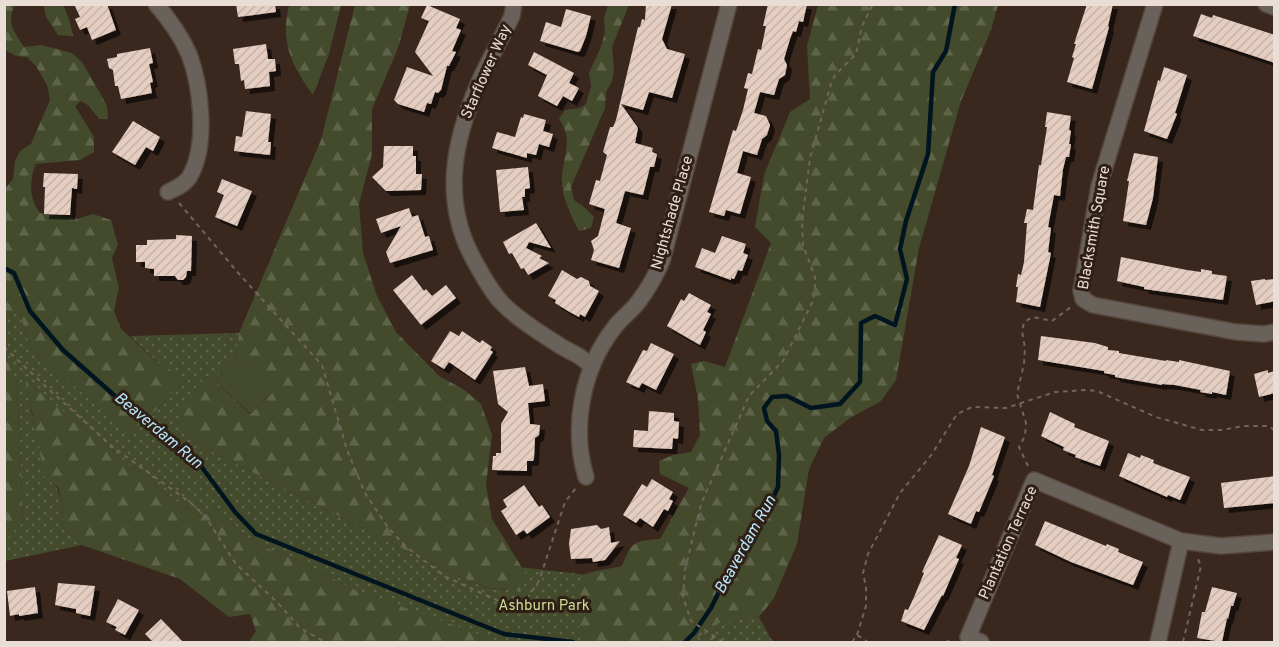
<svg xmlns="http://www.w3.org/2000/svg" width="1279" height="647" viewBox="0 0 1279 647" font-family="Overpass,sans-serif">
  <style>
    .grass { fill: url(#grass-dots) }
    .forest { fill: url(#forest-firs) }
    .pitch { fill: #434b2c }
    .lines { fill: none; stroke-linecap: round; stroke-linejoin: round }
    .stream { stroke: #00151f; stroke-width: 4.5 }
    .building { fill: url(#building-hatch); filter: url(#shadow) }
    .minor-casing { stroke: #56453b; stroke-width: 18 }
    .path { stroke: #73635a; stroke-width: 2; stroke-dasharray: 4.5 4.5; stroke-linecap: butt }
    .minor { stroke: #69625b; stroke-width: 15 }
    .labels { text-anchor: middle; dominant-baseline: central; stroke-width: 6; stroke-linejoin: round; paint-order: stroke }
    .street-label { font-size: 15px; fill: #e9ddd6; stroke: #2f1f15 }
    .park-label { font-size: 15px; fill: #cbdd95; stroke: #2f1f15 }
    .water-label { font-size: 16px; font-style: italic; fill: #b9e8fe; stroke: #2f1f15 }
  </style>
  <defs>
    <pattern id="grass-dots" width="8" height="8" patternUnits="userSpaceOnUse" patternTransform="scale(1.5)"><rect width="8" height="8" fill="#434b2c"/><path d="M2 2h.1M6 6h.1" fill="none" stroke="#5e644a" stroke-width="1.8" stroke-linecap="round"/></pattern>
    <pattern id="forest-firs" width="22" height="20" patternUnits="userSpaceOnUse" patternTransform="scale(1.5)"><rect width="22" height="20" fill="#434b2c"/><path d="M5 1l3.5 6h-7zM16 11l3.5 6h-7z" fill="#5e644a"/></pattern>
    <pattern id="building-hatch" width="6" height="6" patternUnits="userSpaceOnUse" patternTransform="scale(1.5)"><rect width="6" height="6" fill="#e5cec1"/><path d="M-1 1l2-2M0 6l6-6M5 7l2-2" fill="none" stroke="#c5b2a7"/></pattern>
    <filter id="shadow"><feDropShadow dx="5" dy="5" stdDeviation="0" flood-color="#0009"/></filter>
  </defs>
  <rect width="100%" height="100%" fill="#3a281e"/>
  <path class="grass" d="M20 313 30 347 128 433 155 411 186 379 161 365 130 336 239 333 236 357 214 380 206 376 207 449 453 574 488 588 506 590 510 566 711 589 746 619 759 617 771 639 775 642H498L355 590 294 558 263 547 240 532 217 509 200 517 160 490 27 382 32 415 40 444 62 502 63 527 82 545 5 561V538L23 522 17 383 5 356 4 316Z"/>
  <path class="forest" d="M5 5H15C6 23 14 31 24 47L41 45 72 53 82 62 100 93 107 106 108 119H99L89 106 81 101 75 106 94 137V152L80 160 36 164C29 179 29 200 40 213L77 219 93 214 111 220 118 245 112 258 119 288 114 311 121 329 161 365 187 378 155 411 128 434 30 347 20 313 5 316 4 190 13 179 15 161 20 151 31 144 50 100 47 85 36 66 27 57 16 56 5 50Z
    M44 5H63L69 19 73 36 58 35 46 17Z
    M289 5H341L329 54 313 95C298 74 284 52 286 24 286 17 288 11 289 5Z
    M355 5H410L398 48 372 109V154L359 204 363 253 377 296 396 332 439 376 463 389 481 404 492 435 486 485 492 519 527 576 522 591 489 588 453 574 207 449 179 420 177 408 206 376 214 380 250 414 272 393 236 357 239 333 321 140Z
    M608 5H629L612 47 614 70 612 81 606 92 605 108 571 187 574 200 585 208 594 217 591 228 579 231C571 216 561 196 562 178 563 155 574 140 559 119L565 110 580 108 586 104 591 86 589 73 600 49 605 33 604 18Z
    M818 5H998L991 30 961 101 919 248 896 380 881 401 850 418 824 438 809 469 797 544 774 598 759 617 719 623 691 642H581L575 594 587 573 622 566C632 541 634 541 660 539L689 488 660 474 659 461 673 455 691 452 700 435 698 399 691 364 704 361 725 367 771 243 755 227 764 175 790 112 810 99 807 46Z
    M5 356 17 383 23 522 5 541Z
    M26 381 160 490 200 517 217 509 240 532 263 547 294 558 355 590 501 642H249L256 631 250 614 229 617 180 579 82 545 63 527 62 502 58 487 45 478Z"/>
  <path class="pitch" d="M236 357 272 392 251 414 214 380Z"/>
  <g class="lines">
    <path class="stream" d="M4 268 14 273 30 311 63 350 141 419 201 466 235 512 256 534 504 634 573 642
      M685 642 694 633 711 608 742 545 769 507 778 487 779 455 776 431 767 421 764 408 772 397 787 396 811 408 840 404 860 382 861 323 875 316 895 325 907 279 900 249 906 221 928 154 933 72 946 51 955 4"/>
  </g>
  <path class="building" d="M74 4H107L116 30 92 40 87 27 80 30 75 19 80 17Z
    M236 4H275L276 12 238 17Z
    M646 4H672L662 39 667 49 685 54 672 98 649 92 643 110 621 104 638 128 635 143 653 148 652 152 657 154 654 167H650L643 195 625 191 616 223 631 228 619 268 591 260 594 250 591 241 598 236 605 209 589 204 596 180 600 181 607 155 603 152 610 127H613L616 120 638 27H640L642 19 645 20Z
    M768 4H807L803 22 799 21 796 32 793 31 790 39 784 59 787 65 785 75 779 79 774 95 760 92 754 113 766 116 770 125 767 135 762 139 757 155 743 151 737 173 751 177 740 214 726 210 724 216 709 212 733 130 736 131 743 110 748 89 744 88 748 73 752 74 758 49 761 50 766 26H763Z
    M1087 4H1113L1108 26 1109 27 1092 89 1067 82 1074 58 1072 57 1076 44H1074Z
    M427 5 460 19 456 28 461 30 452 51 456 52 449 66H447L441 90 438 93 435 92 431 104 427 103 424 112 398 104 394 100 407 67 433 76 415 52 429 21 421 18Z
    M566 9 591 16 586 36 580 51 578 52 540 41 546 22 561 27Z
    M1201 14 1212 18 1213 15 1275 35V63L1193 36Z
    M266 44 268 59H275L276 71 269 72 270 86 245 89 244 80 241 81 239 64H235L233 49Z
    M150 48 153 63 149 64 153 82 150 83 152 93 121 99 118 86H115L113 70 109 68 107 59 117 57V54Z
    M534 52 574 73 569 83 579 88 572 101 563 96 557 106 538 96 547 75 528 65Z
    M1164 67 1187 75 1175 113 1177 114 1167 139 1144 131 1158 80 1160 81Z
    M246 111 271 114 268 142H271L270 155 234 151 236 136 242 137Z
    M1047 112 1071 116 1069 130 1071 131 1069 144H1071L1069 157H1066L1063 169 1060 196 1054 195 1048 227 1051 228 1048 252 1051 253 1040 307 1016 302 1018 287H1016L1018 274 1021 275 1024 262 1027 223H1024L1027 209 1033 210 1039 165H1041L1047 127H1045Z
    M524 114 546 120 543 131 553 134 549 147 539 144 536 155 527 153V158L492 148 497 132 515 137 521 117 523 118Z
    M133 121 160 137 153 151 146 147 135 165 112 152Z
    M384 146H413V156H416V174H422L421 190 386 191 372 177 383 167Z
    M1134 153 1158 157 1153 198 1146 225 1123 221 1129 181H1127Z
    M528 167 530 188 525 189V197H522L524 210 500 212 496 170Z
    M44 173 78 174 77 189 72 188 70 215 44 214 45 187H43Z
    M222 179 252 191 237 226 215 217 224 195 217 192Z
    M409 208 412 217 418 215 425 237 429 236 433 250 390 263 386 252 401 226 381 233 376 219Z
    M536 223 551 248 529 242 526 248 542 256 539 258 549 263 528 275 524 268 521 269 512 253 509 254 503 242Z
    M176 235 192 236 191 271H187L186 277 183 280H178L175 276H154V269L145 268V262H136V245H147V240L176 239Z
    M722 236 746 244 743 253 748 255 742 271 738 270 734 279 731 278V280L695 267 702 248 715 253Z
    M1121 257 1187 270 1201 272V269L1212 271V274L1227 276 1223 300 1144 289V287L1117 281Z
    M562 270 577 279 581 277 589 281 590 286 599 291 585 317 580 314 579 317 568 311 555 303 556 300 548 296Z
    M412 275 424 291 426 289 432 296 446 285 456 298 421 325 393 290Z
    M1265 279V280L1275 279V301L1256 305 1251 281Z
    M689 293 711 305 707 312 711 314 703 330 706 332 700 345 667 326 681 299 684 301Z
    M450 331 459 336 462 331 480 343 482 340 492 347 490 350 493 352 475 380 449 362 444 369 431 361Z
    M1041 336 1095 343 1108 347V350L1119 351V353L1166 361V360L1179 362V360L1230 371 1226 395 1212 392V394L1200 392 1201 390 1175 385 1162 384V385L1115 377V375L1104 373V371L1038 360Z
    M651 343 674 354 656 390 642 383 639 388 626 382 643 350 647 351Z
    M525 367 529 386 543 384 545 401 528 403 530 424 540 425 539 435 535 438 534 458 533 461H527V471L492 470 493 456H496V453H501V424L508 412 498 404 493 371Z
    M1268 370V373L1275 371V393L1259 397 1254 374Z
    M649 411 674 413V421L679 422 678 439 673 438 672 449 633 447 634 430 648 431Z
    M1050 412 1075 424 1074 427 1109 441 1100 466 1075 457 1076 455 1063 450 1064 447 1041 436Z
    M981 427 1005 437 992 475 994 476 979 512 976 511 971 524 948 514 969 466Z
    M1128 453 1140 458 1141 455 1154 460 1153 463 1190 477 1180 500 1168 495 1167 497 1119 476Z
    M1275 476V503L1224 508 1221 483Z
    M652 479 673 492 669 499 673 501 668 511 664 509 653 527 640 518 636 523 623 515 642 484 647 487Z
    M524 485 539 507 542 505 550 517 527 534 524 530 516 535 501 511 507 507 503 500Z
    M1045 521 1106 546 1107 544 1119 549 1118 552 1143 562 1133 585 1071 562 1035 545Z
    M597 525 601 529 609 527 611 543 620 541 605 560 593 562 592 558 571 559 569 544 571 529Z
    M939 535 962 545 956 558 959 559 943 596 942 595 924 630 901 621 905 609 908 610 914 597 924 573 922 572Z
    M58 583 95 586 90 616 76 613V609L55 605Z
    M35 587 38 613 19 616V614L10 616 7 591Z
    M1212 587 1237 593 1233 606H1231L1228 619 1227 618 1222 642 1197 638 1202 612H1205Z
    M118 599 139 610 125 635 115 630 117 627 106 622Z
    M161 619 183 642H153L145 634Z"/>
  <g class="lines">
    <defs>
      <path id="minor" d="M156 4C169 19 181 36 189 54 201 86 208 144 190 176 186 184 176 188 168 192
        M514 4 512 16C502 38 489 59 479 82 453 142 441 202 475 262 483 276 491 292 503 304 520 321 542 334 562 347 576 355 580 355 592 367
        M1155 4 1099 186 1081 291 1083 299 1093 305 1236 332 1264 334 1274 332
        M1266 4 1274 7
        M586 477C571 428 582 369 614 328 621 318 632 311 639 301 648 289 656 275 662 261L729 4
        M1181 541 1221 546 1274 542
        M981 642 968 637 1034 480 1181 541 1158 642"/>
    </defs>
    <use href="#minor" class="minor-casing"/>
    <path class="path" d="M179 203 240 275 322 365 347 450 365 493 387 526 404 545 444 576 503 603H524L539 581 565 502 576 488
      M4 347 43 384 114 448 191 503 205 516 236 564 278 603 300 628 325 642
      M1028 466 1019 447 1025 436 1026 423 1017 394 1024 364 1025 348 1022 331 1024 322 1033 317 1052 321 1071 307
      M712 635 714 642
      M857 635 866 606V587L863 573 868 554 900 493 932 454 957 414 972 407 1006 408 1055 392 1086 390 1097 391 1156 417 1202 430H1222L1243 426H1269L1274 430
      M723 642 691 621 683 597 685 570 701 504 749 396 783 361 812 303 815 292V277L803 245 802 222 810 158 831 84 835 75 856 54 862 26 873 4
      M852 642 857 635 868 642
      M945 642 953 640
      M1183 642 1201 566 1197 557"/>
    <use href="#minor" class="minor"/>
  </g>
  <g class="labels">
    <g class="street-label">
      <text transform="translate(487 72) rotate(-66)">Starflower Way</text>
      <text transform="translate(673 213) rotate(-74)">Nightshade Place</text>
      <text transform="translate(1095 228) rotate(-80)">Blacksmith Square</text>
      <text transform="translate(1009 543) rotate(-66)">Plantation Terrace</text>
    </g>
    <g class="park-label">
      <text x="544" y="606">Ashburn Park</text>
    </g>
    <g class="water-label">
      <text transform="translate(158 431) rotate(40)">Beaverdam Run</text>
      <text transform="translate(746 545) rotate(-61)">Beaverdam Run</text>
    </g>
  </g>
  <rect width="1279" height="647" fill="none" stroke="#e9ddd6" stroke-width="12"/>
</svg>
